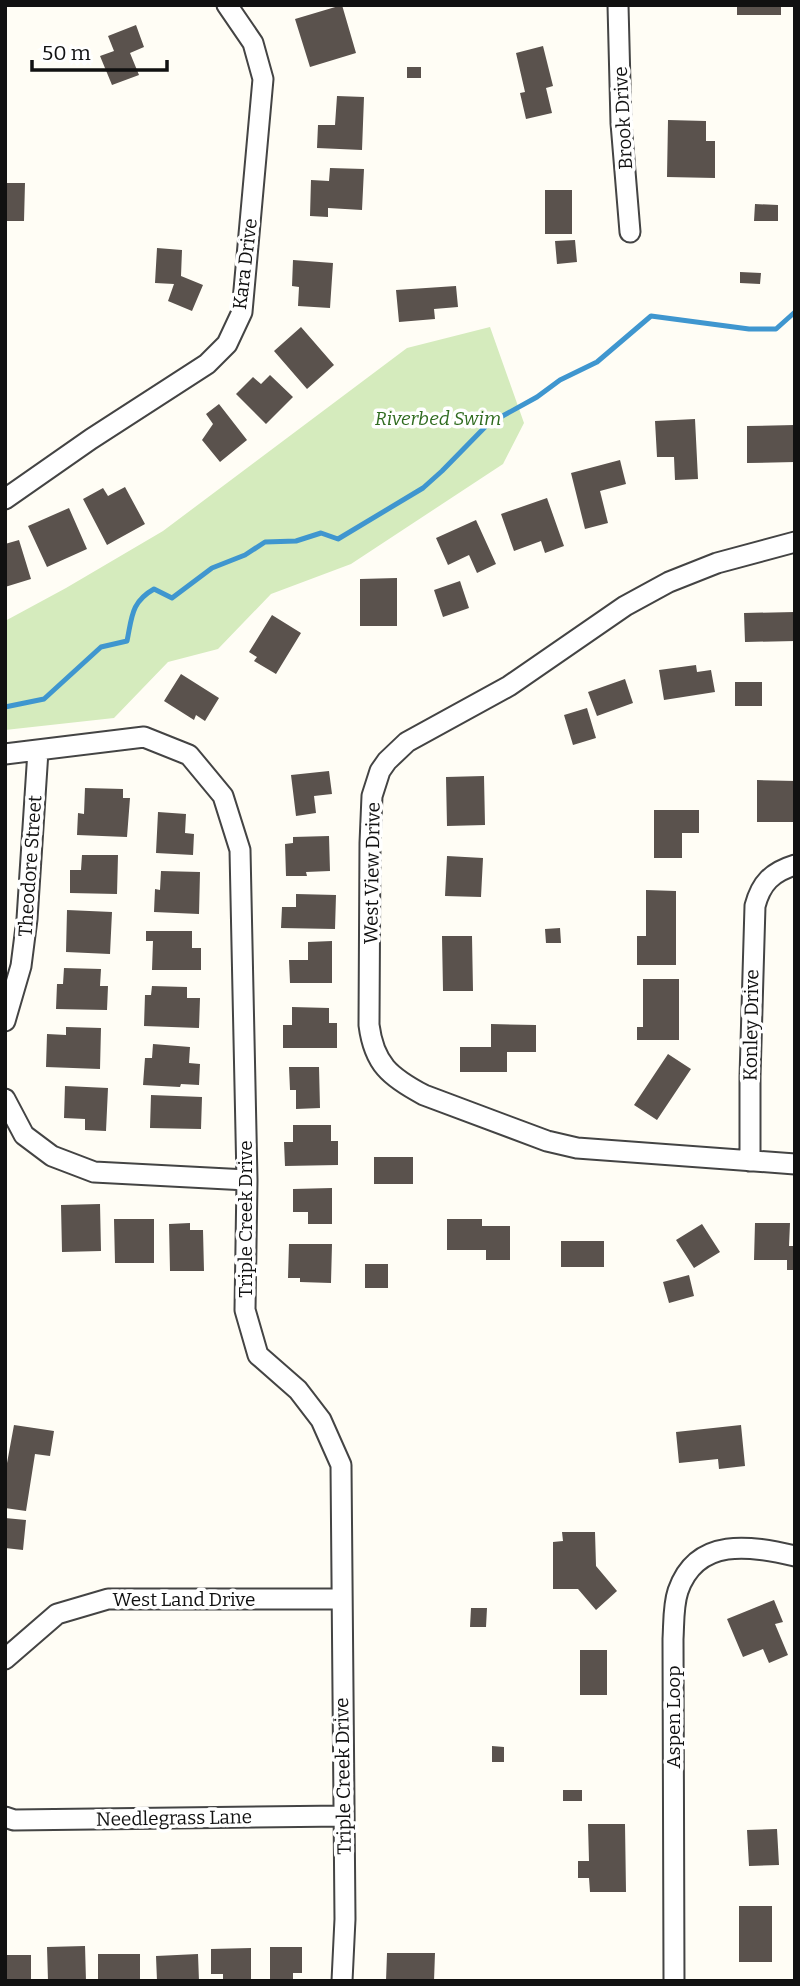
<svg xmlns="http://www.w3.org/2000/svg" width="800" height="1986" viewBox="0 0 800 1986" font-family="Bitter,serif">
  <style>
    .green { fill: #d5ebbd }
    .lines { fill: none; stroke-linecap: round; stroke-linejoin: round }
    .stream { stroke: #3f96cf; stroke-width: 5 }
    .building { fill: #5a524d }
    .street-casing { stroke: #444; stroke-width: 23 }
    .street { stroke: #fff; stroke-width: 19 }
    .labels { text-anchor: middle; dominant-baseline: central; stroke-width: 7; stroke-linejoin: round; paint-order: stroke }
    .street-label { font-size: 19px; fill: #111; stroke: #fff }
    .park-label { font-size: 19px; font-style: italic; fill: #2f6b1f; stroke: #fff }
  </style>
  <rect width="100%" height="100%" fill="#fffdf5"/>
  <path class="green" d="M490 327 524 423 503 464 351 564 271 594 218 649 168 662 114 718 5 730V621L66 588 163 531 407 348Z"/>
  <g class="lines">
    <path class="stream" d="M5 707 44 699 101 647 127 641C132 617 131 602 154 589L172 598 212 568 245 555 265 542 296 541 321 533 338 539 423 488 442 471 488 424 537 397 560 380 597 362 651 316 749 329H776L795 312"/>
  </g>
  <path class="building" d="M342 5 356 53 310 67 295 19Z
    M737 5H781V15H737Z
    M136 25 144 47 130 53 139 75 112 85 100 56 114 51 108 36Z
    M543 46 553 86 546 88 552 113 526 119 520 93 525 92 516 53Z
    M407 67H421V78H407Z
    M337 96 364 97 362 150 317 148 318 125H335Z
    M668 120 706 121V141H715V178L667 177Z
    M330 168 364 169 362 210 328 208V217L310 216 311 180 329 181Z
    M5 183H25L24 221H5Z
    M545 190H572V234H545Z
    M755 204 778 205V221H754Z
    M575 240 577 262 557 264 555 241Z
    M157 248 182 250 181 276 203 285 192 311 168 301 174 284 155 283Z
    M293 260 333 263 330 308 298 306 299 287 292 286Z
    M740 272 761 273 760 284 740 283Z
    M456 286 458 307 434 309 435 319 399 322 396 290Z
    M301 327 334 365 307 389 274 351Z
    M270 375 293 397 266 424 236 394 253 377 261 384Z
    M219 404 247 440 220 462 202 440 213 424 206 414Z
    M695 419 698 479 675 480 674 457H657L655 421Z
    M795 425V462L747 463V426Z
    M620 460 626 484 600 491 608 523 585 529 571 473Z
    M125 487 145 524 107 545 83 499 103 488 108 496Z
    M547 498 564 546 545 553 541 541 514 551 501 514Z
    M69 508 87 549 47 567 28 526Z
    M476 520 496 564 477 573 469 555 448 565 436 538Z
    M19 540 31 579 5 587V544Z
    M397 578V626H360V579Z
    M460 581 469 608 443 617 434 590Z
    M795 612V641L745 642 744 613Z
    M272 615 301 633 276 674 254 661 257 657 249 652Z
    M696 665 697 672 711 670 715 692 664 700 659 670Z
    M181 674 219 698 205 721 196 715 194 720 164 701Z
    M625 679 633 703 597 716 588 692Z
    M735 682H762V706H735Z
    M587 708 596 738 573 745 564 715Z
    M329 771 332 794 314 796 316 813 296 816 291 775Z
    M484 776 485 825 447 826 446 777Z
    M757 780 795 781V822H757Z
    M85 788 123 789V798H130L127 837 77 835 78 813 84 814Z
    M654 810H699V833H682V858H654Z
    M158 812 186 814 185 833 194 834 193 855 156 853Z
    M329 836 330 871 306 872 307 876H286L285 844 293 843V837Z
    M82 855H118L117 894 70 893V870H81Z
    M447 856 483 858 481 897 445 896Z
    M161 871 200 872 199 914 154 912 155 889 160 890Z
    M646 890 676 891V965H637V936H646Z
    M296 894 336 895 335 929 281 928 282 907H296Z
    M67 910 112 912 110 954 66 952Z
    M560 928 561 943H546L545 929Z
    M146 931H192V948H201V970H152L153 941H146Z
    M442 936H472L473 991H443Z
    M332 941V983H290L289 960H308V942Z
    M64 968 101 969 100 986H108L107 1010 56 1009 57 984H63Z
    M643 979H679V1040H637V1027H643Z
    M152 986 187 987V998H200L199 1028 144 1026 145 995H151Z
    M292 1007 329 1008V1023H337V1048H283V1025H292Z
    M491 1024 536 1025V1052H507V1072H460V1047H491Z
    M66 1027 101 1028 100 1069 46 1067 47 1034 66 1035Z
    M153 1044 190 1047 189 1063 200 1064 199 1085 181 1084 180 1087 143 1085 145 1058H152Z
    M668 1054 691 1069 657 1120 634 1105Z
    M289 1067H319L320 1108 296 1109V1090H290Z
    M65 1086 108 1088 106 1131 85 1130V1119L64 1118Z
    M151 1095 202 1097 201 1129 150 1128Z
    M293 1125H331V1141H338V1165L285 1166 284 1142H293Z
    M374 1157H413V1184H374Z
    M332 1188V1224H308V1212H293V1189Z
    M100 1204 101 1251 62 1252 61 1205Z
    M114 1219H154V1263H115Z
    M447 1219H482V1226H510V1260H486V1250H447Z
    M190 1223V1230H203L204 1271H170L169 1224Z
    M755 1223H790L789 1246H795V1270H787V1260H754Z
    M702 1224 720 1252 694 1268 676 1240Z
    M561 1241H604V1267H561Z
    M289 1244H332L331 1283 300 1282V1278H288Z
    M365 1264H388V1288H365Z
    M689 1275 694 1296 669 1303 663 1282Z
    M14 1425 54 1431 50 1456 35 1454 26 1511 5 1508V1474Z
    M741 1425 745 1466 719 1469 718 1459 679 1463 676 1432Z
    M5 1518 26 1520 23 1550 5 1548Z
    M562 1532H595L596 1566 617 1591 596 1610 578 1589H553V1542L563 1541Z
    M774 1600 783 1622 775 1624 788 1655 769 1663 763 1649 743 1657 727 1619Z
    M471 1608H487L486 1627H470Z
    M580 1650H607V1695H580Z
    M492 1746 504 1747V1762H492Z
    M563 1790H582V1801H563Z
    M588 1824H625L626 1892H590L589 1878H578V1861H589Z
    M777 1829 779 1865 749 1866 747 1830Z
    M739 1906H772V1962H739Z
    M85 1946 86 1981H48L47 1947Z
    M270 1947H302V1973H293V1981H270Z
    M251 1948V1981H223V1974H211V1949Z
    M387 1953H435L434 1981H386Z
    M98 1954H140V1981H98Z
    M198 1954 199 1981H157L156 1956Z
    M5 1955H31V1981H5Z"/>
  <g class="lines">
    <defs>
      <path id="street" d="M618 5 621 123 630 232
        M5 499 91 439 207 364 227 344 242 312 263 79 253 43 227 5
        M795 542 717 563 669 582 625 606 509 686 407 742 387 761 380 771 372 796 370 843 369 1025C374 1064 390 1077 424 1095L547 1141 577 1148 795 1164
        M5 754 144 737 189 755 223 796 240 850 247 1180 245 1310 258 1355 298 1390 321 1420 341 1465 345 1919 342 1981
        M5 1021 21 966 27 919 38 751
        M5 1099 24 1135 52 1156 94 1172 247 1180
        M750 1161V1077L755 906C761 883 772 872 795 865
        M5 1659 57 1614 108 1599H341
        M5 1817 14 1820 344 1816
        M674 1981 673 1639C674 1623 673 1606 678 1591 697 1536 751 1546 795 1556"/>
    </defs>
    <use href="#street" class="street-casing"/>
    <use href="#street" class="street"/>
  </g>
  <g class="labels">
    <g class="street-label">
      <text transform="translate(623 118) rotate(-93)">Brook Drive</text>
      <text transform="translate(245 264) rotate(-83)">Kara Drive</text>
      <text transform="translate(30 866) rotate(-86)">Theodore Street</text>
      <text transform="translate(372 873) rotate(-89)">West View Drive</text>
      <text transform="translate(751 1025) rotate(-89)">Konley Drive</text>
      <text transform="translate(245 1219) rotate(-90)">Triple Creek Drive</text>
      <text x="184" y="1599">West Land Drive</text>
      <text transform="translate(673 1717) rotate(-90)">Aspen Loop</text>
      <text transform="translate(343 1776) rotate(-91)">Triple Creek Drive</text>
      <text transform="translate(174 1818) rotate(-1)">Needlegrass Lane</text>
    </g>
    <g class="park-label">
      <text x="438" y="418">Riverbed Swim</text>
    </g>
  </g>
  <rect width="800" height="1986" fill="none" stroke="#111111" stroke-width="14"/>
  <path d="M32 60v10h135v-10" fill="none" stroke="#111111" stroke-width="3.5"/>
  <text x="42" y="60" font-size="21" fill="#111111" stroke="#ffffff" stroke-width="5" paint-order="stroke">50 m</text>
</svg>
